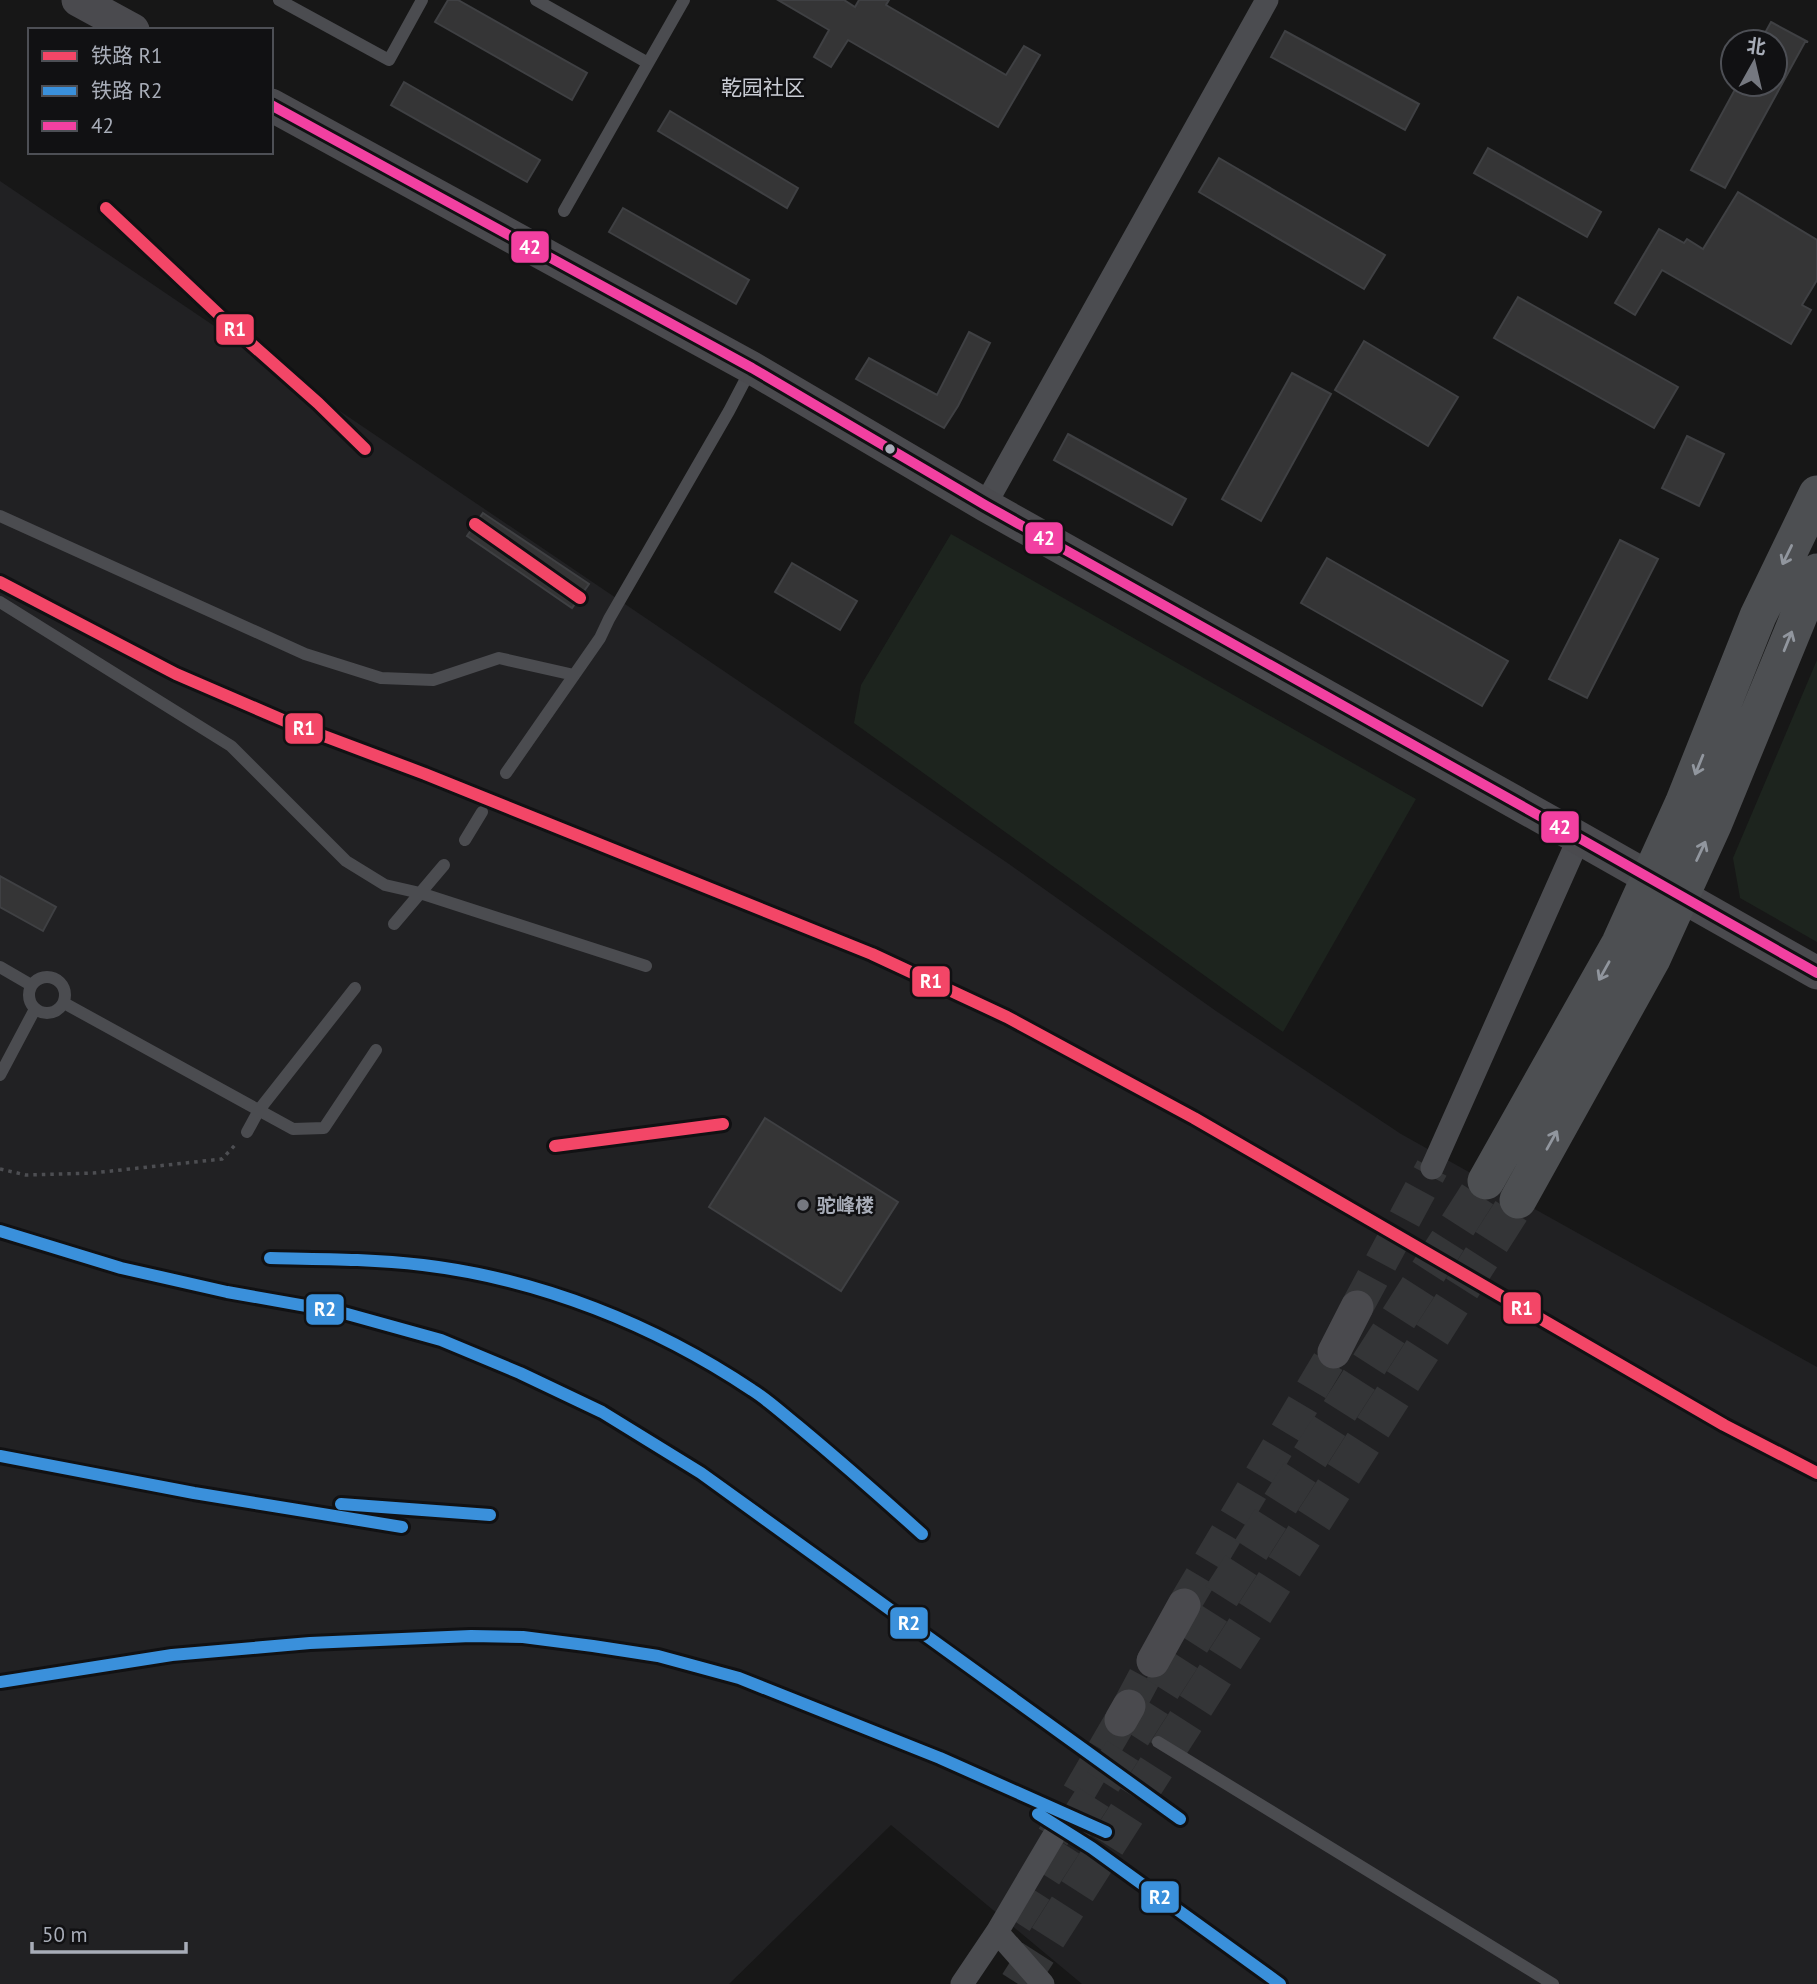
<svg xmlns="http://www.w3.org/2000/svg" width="1817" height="1984" viewBox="0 0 1817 1984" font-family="'PT Sans','Noto Sans SC',sans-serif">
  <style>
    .built { fill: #212123 }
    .green { fill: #1d241e }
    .building { fill: #353536; stroke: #3f4043; stroke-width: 2 }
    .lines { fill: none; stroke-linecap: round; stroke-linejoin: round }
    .secondary-tunnel { stroke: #343537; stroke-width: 33; stroke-dasharray: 33 17; stroke-linecap: butt }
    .primary-tunnel { stroke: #343537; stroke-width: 37; stroke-dasharray: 37 18; stroke-linecap: butt }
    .path { stroke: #4d4e52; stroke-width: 3.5; stroke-dasharray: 3.5 5; stroke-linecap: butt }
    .lane { stroke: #4b4c50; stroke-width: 12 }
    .street { stroke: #4b4c50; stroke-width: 23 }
    .secondary { stroke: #4a4a4e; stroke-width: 33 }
    .primary { stroke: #4d4f52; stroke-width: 37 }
    .bus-1-casing { stroke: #111113; stroke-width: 16 }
    .bus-1 { stroke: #f240a1; stroke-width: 10 }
    .rail-1-casing { stroke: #111113; stroke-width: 18 }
    .rail-2-casing { stroke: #111113; stroke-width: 18 }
    .rail-1 { stroke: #f34667; stroke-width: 12 }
    .rail-2 { stroke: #3a90db; stroke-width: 12 }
    .oneway { stroke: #91969e }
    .bus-dot { fill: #a8adb8; stroke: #111113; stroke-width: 2.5 }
    .poi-dot { fill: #757880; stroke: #111113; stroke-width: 2.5 }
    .labels { text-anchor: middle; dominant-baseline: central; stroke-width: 5; stroke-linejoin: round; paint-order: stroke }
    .poi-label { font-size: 19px; font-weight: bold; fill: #a8adb8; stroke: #111113; text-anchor: start }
    .neighbourhood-label { font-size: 21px; fill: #c9ccd4; stroke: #111113 }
    .line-badge { stroke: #111113; stroke-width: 2.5 }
    .badge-label { font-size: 19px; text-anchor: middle; font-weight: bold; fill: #fff }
  </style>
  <rect width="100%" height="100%" fill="#171717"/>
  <path class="built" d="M0 181 1009 864 1216 1011 1401 1134 1817 1367V1984H1082L891 1825 729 1984H0Z"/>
  <path class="green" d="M951 534 1416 799 1283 1032 854 723 861 685Z
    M1817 660V942L1740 898 1733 858Z"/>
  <path class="building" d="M448 0H458L587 73 572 100 435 22Z
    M778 0H844L855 7 859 0H889L886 5 1006 75 1024 46 1040 55 998 127 848 40 831 67 814 57 829 30Z
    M1771 22 1808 42H1805L1725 188 1691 170 1738 84H1775V42H1760Z
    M1285 31 1419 104 1405 130 1271 57Z
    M404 82 540 160 527 182 391 105Z
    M670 111 798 188 787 208 658 131Z
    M1488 148 1601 212 1587 237 1474 173Z
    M1219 158 1385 255 1364 289 1199 192Z
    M1738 192 1817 240V280L1802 305 1811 310 1791 344 1662 270 1635 315 1615 303 1659 229 1684 243 1687 239 1703 249Z
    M623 208 749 280 736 304 609 232Z
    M1518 297 1678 387 1654 428 1494 338Z
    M969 332 990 343 958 406 944 428 856 379 869 358 937 395Z
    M1364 341 1458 397 1428 446 1335 390Z
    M1292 373 1331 394 1261 521 1222 499Z
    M1068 434 1186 499 1172 525 1054 460Z
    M1687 436 1724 454 1699 506 1662 488Z
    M483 513 589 584 572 608 467 536Z
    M1620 540 1658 559 1587 698 1549 679Z
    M1327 558 1508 661 1482 706 1301 603Z
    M792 563 857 601 840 630 775 592Z
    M0 876 56 907 43 931 0 907Z
    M765 1118 898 1202 841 1291 709 1207Z"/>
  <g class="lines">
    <path class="secondary-tunnel" d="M1357 1307 1432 1168
      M1184 1605 1334 1352
      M1129 1706 1153 1661
      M1053 1837 1121 1720"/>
    <path class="primary-tunnel" d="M1014 1921 1486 1181
      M1018 1984 1518 1200"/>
    <path class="path" d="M0 1169 26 1175 93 1173 222 1159 236 1144"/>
    <path class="lane" d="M279 0 389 60 422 0
      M536 0 648 63
      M564 211 684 0
      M0 516 305 654 381 678 433 680 499 658 574 675
      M0 602 231 746 346 861 385 885 420 893 646 966
      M506 773 600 638 609 619 729 411 751 369
      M465 840 482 812
      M394 924 444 865
      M0 967 31 985
      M29 995a18 18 0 1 1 36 0a18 18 0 1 1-36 0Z
      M64 1003 293 1129 324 1128 376 1050
      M0 1075 35 1009
      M247 1132 259 1110 355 988
      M1158 1742 1553 1984"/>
    <path class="street" d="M985 505 1267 0
      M1432 1168 1579 838
      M997 1932 1043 1984
      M962 1984 997 1932 1053 1837"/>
    <path class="secondary" d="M78 0 133 30
      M271 105 752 368 985 505 1579 838 1817 973
      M1334 1352 1357 1307
      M1153 1661 1184 1605
      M1121 1720 1129 1706"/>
    <path class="primary" d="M1486 1181 1620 943 1683 804 1758 616 1817 494
      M1518 1200 1652 959 1714 823 1817 572"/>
    <defs>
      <path id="bus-1" d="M271 105 752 368 985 505 1579 838 1817 973"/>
    </defs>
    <use href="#bus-1" class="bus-1-casing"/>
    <use href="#bus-1" class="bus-1"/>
    <defs>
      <path id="rail-1" d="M106 208 231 326 318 403 365 449
        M475 524 580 598
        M0 582 176 674 292 724 425 774 872 954 1007 1017 1194 1118 1724 1425 1817 1473
        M555 1146 723 1124"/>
      <path id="rail-2" d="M0 1231 121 1268 227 1292 340 1312 441 1340 520 1373 602 1412 701 1473 1180 1819
        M270 1258C321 1259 372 1259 423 1265 540 1279 655 1325 752 1390 768 1400 783 1414 798 1426 840 1461 881 1497 922 1534
        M0 1456 194 1493 402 1527
        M341 1504 490 1515
        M0 1682 172 1655 310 1643 471 1636 523 1637 593 1646 658 1656 739 1678 940 1758 1106 1832
        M1038 1814 1092 1848 1280 1984"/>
    </defs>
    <use href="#rail-1" class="rail-1-casing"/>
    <use href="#rail-2" class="rail-2-casing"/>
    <use href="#rail-1" class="rail-1"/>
    <use href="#rail-2" class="rail-2"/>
  </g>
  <defs><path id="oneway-shaft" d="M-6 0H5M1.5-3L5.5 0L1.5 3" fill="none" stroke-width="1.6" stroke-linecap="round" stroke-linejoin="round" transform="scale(1.75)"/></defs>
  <g class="oneway">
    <use href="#oneway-shaft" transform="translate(1787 555) rotate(116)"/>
    <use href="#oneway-shaft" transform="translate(1788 641) rotate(-68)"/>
    <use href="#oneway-shaft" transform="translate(1699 765) rotate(112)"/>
    <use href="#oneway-shaft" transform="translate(1701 851) rotate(-65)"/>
    <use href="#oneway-shaft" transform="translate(1604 971) rotate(119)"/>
    <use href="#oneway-shaft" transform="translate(1552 1140) rotate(-61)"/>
  </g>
  <circle class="bus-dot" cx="890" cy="449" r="6"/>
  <circle class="poi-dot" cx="803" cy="1205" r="7"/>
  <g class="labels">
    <g class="poi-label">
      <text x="817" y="1205">驼峰楼</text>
    </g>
    <g class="neighbourhood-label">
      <text x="763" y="87">乾园社区</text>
    </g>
  </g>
  <g class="line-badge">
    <rect x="510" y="230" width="40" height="34" rx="7" fill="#f240a1"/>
    <rect x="215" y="313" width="40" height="33" rx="7" fill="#f34667"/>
    <rect x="1024" y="521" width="40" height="34" rx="7" fill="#f240a1"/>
    <rect x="284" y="712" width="40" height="33" rx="7" fill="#f34667"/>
    <rect x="1540" y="810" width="40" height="34" rx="7" fill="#f240a1"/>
    <rect x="911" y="965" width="40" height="33" rx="7" fill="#f34667"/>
    <rect x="1502" y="1291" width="40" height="34" rx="7" fill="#f34667"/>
    <rect x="305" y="1293" width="40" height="33" rx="7" fill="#3a90db"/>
    <rect x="889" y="1606" width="40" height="34" rx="7" fill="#3a90db"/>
    <rect x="1140" y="1880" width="40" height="34" rx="7" fill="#3a90db"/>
  </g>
  <g class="badge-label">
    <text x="530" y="254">42</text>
    <text x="235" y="336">R1</text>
    <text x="1044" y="545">42</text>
    <text x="304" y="735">R1</text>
    <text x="1560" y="834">42</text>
    <text x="931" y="988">R1</text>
    <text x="1522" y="1315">R1</text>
    <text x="325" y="1316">R2</text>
    <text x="909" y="1630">R2</text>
    <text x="1160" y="1904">R2</text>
  </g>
  <rect x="28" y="28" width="245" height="126" fill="#111113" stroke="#4d4f55" stroke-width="2"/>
  <rect x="42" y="51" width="35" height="10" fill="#f34667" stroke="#4d4f55" stroke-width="2"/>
  <text x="91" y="63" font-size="21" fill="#a8adb8">铁路 R1</text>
  <rect x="42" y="86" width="35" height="10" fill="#3a90db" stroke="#4d4f55" stroke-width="2"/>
  <text x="91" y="98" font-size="21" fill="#a8adb8">铁路 R2</text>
  <rect x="42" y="121" width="35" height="10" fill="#f240a1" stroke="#4d4f55" stroke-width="2"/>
  <text x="91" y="133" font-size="21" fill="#a8adb8">42</text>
  <g transform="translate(1754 63) rotate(8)"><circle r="33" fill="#111113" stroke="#4d4f55" stroke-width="2"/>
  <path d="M0-5L12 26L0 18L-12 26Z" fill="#757880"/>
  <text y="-10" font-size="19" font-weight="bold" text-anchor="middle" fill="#a8adb8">北</text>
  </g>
  <path d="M32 1942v10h154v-10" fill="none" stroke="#a8adb8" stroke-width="3.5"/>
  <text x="42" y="1942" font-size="21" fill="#a8adb8" stroke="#111113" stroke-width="5" paint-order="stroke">50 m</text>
</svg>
